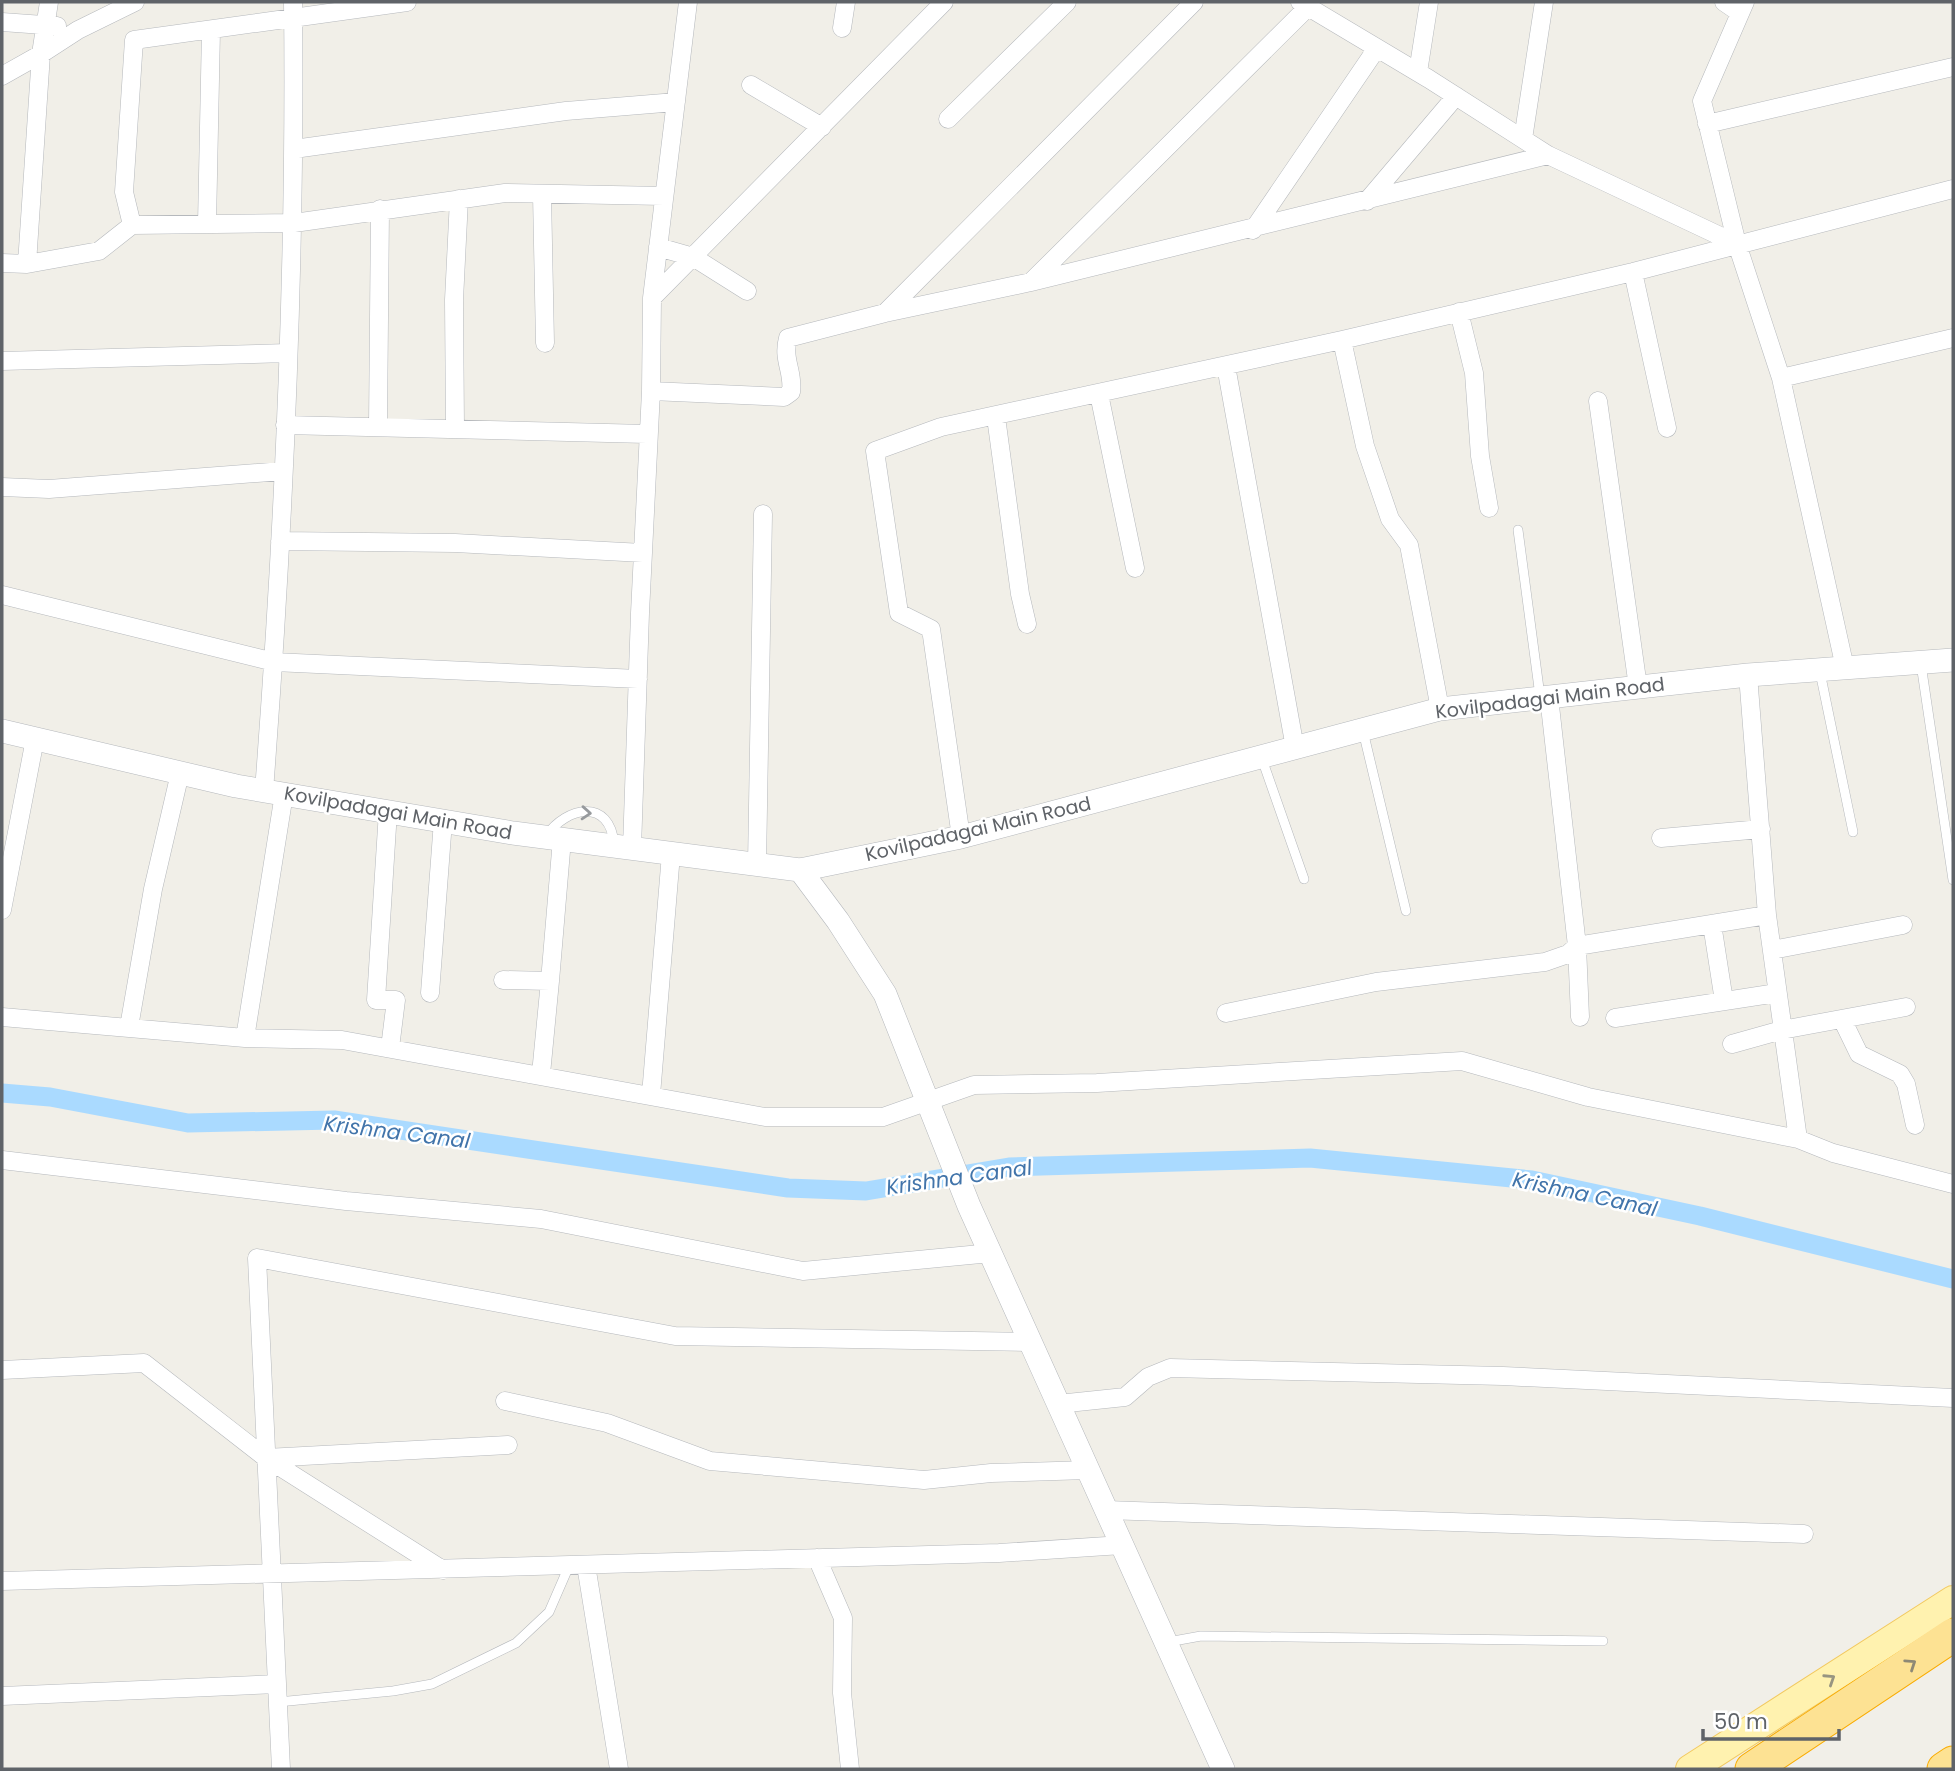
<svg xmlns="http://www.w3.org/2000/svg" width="1955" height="1771" viewBox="0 0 1955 1771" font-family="Poppins,sans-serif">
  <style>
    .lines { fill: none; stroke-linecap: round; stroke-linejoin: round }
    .canal { stroke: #aadaff; stroke-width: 19 }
    .service-casing { stroke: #b5b8bc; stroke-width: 10 }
    .minor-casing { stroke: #b5b8bc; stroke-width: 19 }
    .tertiary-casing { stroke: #b5b8bc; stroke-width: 24 }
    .primary-casing { stroke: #f2c960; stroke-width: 30 }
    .motorway-casing { stroke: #f9ab00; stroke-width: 35 }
    .service { stroke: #fff; stroke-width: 9 }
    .minor { stroke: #fff; stroke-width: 18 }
    .tertiary { stroke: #fff; stroke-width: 23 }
    .primary { stroke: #fff2af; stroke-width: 28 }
    .motorway { stroke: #fde293; stroke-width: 33 }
    .oneway { stroke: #979a9d }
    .oneway2 { stroke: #8e8975 }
    .oneway3 { stroke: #979581 }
    .labels { text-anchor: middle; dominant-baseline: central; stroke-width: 5; stroke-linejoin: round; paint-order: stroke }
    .street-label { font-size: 19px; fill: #5f6368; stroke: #fff }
    .water-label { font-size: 21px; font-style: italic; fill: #4174aa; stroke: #fff }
  </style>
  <rect width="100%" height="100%" fill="#f1efe8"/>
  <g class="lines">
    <path class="canal" d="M2 1093 50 1097 188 1123 334 1120 788 1188 866 1191 1009 1167 1310 1158 1532 1180 1700 1216 1953 1279"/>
    <defs>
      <path id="service" d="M1518 530 1540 696
        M1921 664 1953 880
        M1820 672 1853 832
        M1363 731 1406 911
        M1262 759 1304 879
        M546 836C567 806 610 798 614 844
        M1168 1642 1201 1636 1603 1641
        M278 1702 393 1691 432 1684 516 1643 549 1612 569 1566"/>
      <path id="minor" d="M407 2 134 40 124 192 132 225 294 223 505 193 664 196
        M1300 2 1429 79 1548 155 1737 244
        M1724 2 1740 13
        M1745 2 1702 101 1737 244 1781 378 1845 668
        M2 22 57 26
        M842 28 846 2
        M1418 72 1429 2
        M2 76 41 54 49 2
        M751 85 822 127
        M948 119 1067 2
        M1707 124 1953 67
        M1523 139 1544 2
        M294 149 566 111 676 102
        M542 194 545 343
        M1367 201 1456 96
        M207 224 211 30
        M1253 230 1377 48
        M658 247 693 257 747 291
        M2 263 27 264 99 251 132 225
        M27 264 41 54 78 30 135 2
        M1633 272 1667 428
        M1031 282 1548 155
        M652 298 944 2
        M886 312 1194 2
        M1459 312 1474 373 1480 456 1489 508
        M1342 340 1365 446 1390 519 1409 545 1440 709
        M2 361 288 353
        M1226 366 1295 748
        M1781 378 1953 338
        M651 391 784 397 791 392C794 372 782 360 788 338L885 313 1031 282 1308 7
        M1099 394 1135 568
        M1598 401 1638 687
        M996 417 1020 594 1027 624
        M285 425 647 434
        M378 427 380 209
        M455 429 454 300 459 199
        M2 487 49 489 283 471
        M280 541 455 543 643 553
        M2 595 274 662 638 679
        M1748 675 1767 915 1798 1139
        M1549 697 1577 946 1580 1017
        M264 791C284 528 296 265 293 2
        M388 811 376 1000H396L390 1048
        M961 837 931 629 899 613 875 451 941 427 1342 340 1633 272 1953 189
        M1661 838 1761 829
        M632 848 640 613 651 391 652 298 688 2
        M757 865 763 514
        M2 910 35 739
        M1712 924 1724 1001
        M1772 950 1903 925
        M503 980 550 981 562 839
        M430 993 443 821
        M1226 1013 1376 982 1545 962 1568 954 1577 946 1767 915
        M2 1017 245 1038 342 1040 765 1117H883L974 1085 1097 1083 1462 1061 1588 1097 1798 1139 1833 1153 1953 1184
        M1615 1018 1777 993
        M1842 1019 1859 1054 1900 1074 1906 1084 1915 1125
        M129 1027 153 889 180 773
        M245 1038 284 794
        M1732 1044 1782 1030 1906 1007
        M541 1074 550 981
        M651 1095 671 854
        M2 1160 346 1201 541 1219 803 1271 991 1253
        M2 1370 144 1363 266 1458 443 1570
        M505 1401 607 1423 710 1461 924 1480 991 1473 1088 1470
        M1058 1404 1125 1397 1148 1377 1170 1368 1503 1376 1953 1398
        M266 1458 508 1445
        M1106 1510 1804 1534
        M817 1558 843 1618 842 1693 850 1769
        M586 1565 619 1769
        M2 1581 999 1553 1122 1545
        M2 1696 277 1684
        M281 1769 257 1258 675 1336 1031 1342"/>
      <path id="tertiary" d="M2 731 236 786 513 833 800 870 961 837 1440 709 1748 675 1953 660
        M800 870 838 921 885 994 969 1206 1223 1769"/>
      <path id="primary" d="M1690 1769 1953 1600"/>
      <path id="motorway" d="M1752 1769 1953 1635
        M1944 1769 1953 1763"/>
    </defs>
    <use href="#service" class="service-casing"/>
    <use href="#minor" class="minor-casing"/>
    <use href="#tertiary" class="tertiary-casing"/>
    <use href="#primary" class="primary-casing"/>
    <use href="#motorway" class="motorway-casing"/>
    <use href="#service" class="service"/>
    <use href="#minor" class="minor"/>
    <use href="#tertiary" class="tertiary"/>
    <use href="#primary" class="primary"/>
    <use href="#motorway" class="motorway"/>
  </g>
  <defs><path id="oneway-chevron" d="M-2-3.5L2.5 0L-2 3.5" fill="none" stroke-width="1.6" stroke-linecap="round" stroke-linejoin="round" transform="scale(1.75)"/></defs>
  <use class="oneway" href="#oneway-chevron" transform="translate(586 813) rotate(4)"/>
  <use class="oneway2" href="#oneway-chevron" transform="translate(1911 1664) rotate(-34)"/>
  <use class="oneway3" href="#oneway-chevron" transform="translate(1830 1679) rotate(-33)"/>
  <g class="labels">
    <g class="street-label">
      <text transform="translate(1550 698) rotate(-7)">Kovilpadagai Main Road</text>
      <text transform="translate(398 813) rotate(10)">Kovilpadagai Main Road</text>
      <text transform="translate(978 829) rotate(-13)">Kovilpadagai Main Road</text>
    </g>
    <g class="water-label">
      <text transform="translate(397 1132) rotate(7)">Krishna Canal</text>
      <text transform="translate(959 1177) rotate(-8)">Krishna Canal</text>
      <text transform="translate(1585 1194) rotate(12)">Krishna Canal</text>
    </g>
  </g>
  <rect width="1955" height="1771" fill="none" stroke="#5f6368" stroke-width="7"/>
  <path d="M1703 1729v10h136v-10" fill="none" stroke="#5f6368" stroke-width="3.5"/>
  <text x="1714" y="1729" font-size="21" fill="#5f6368" stroke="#ffffff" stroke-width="5" paint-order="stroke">50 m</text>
</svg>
